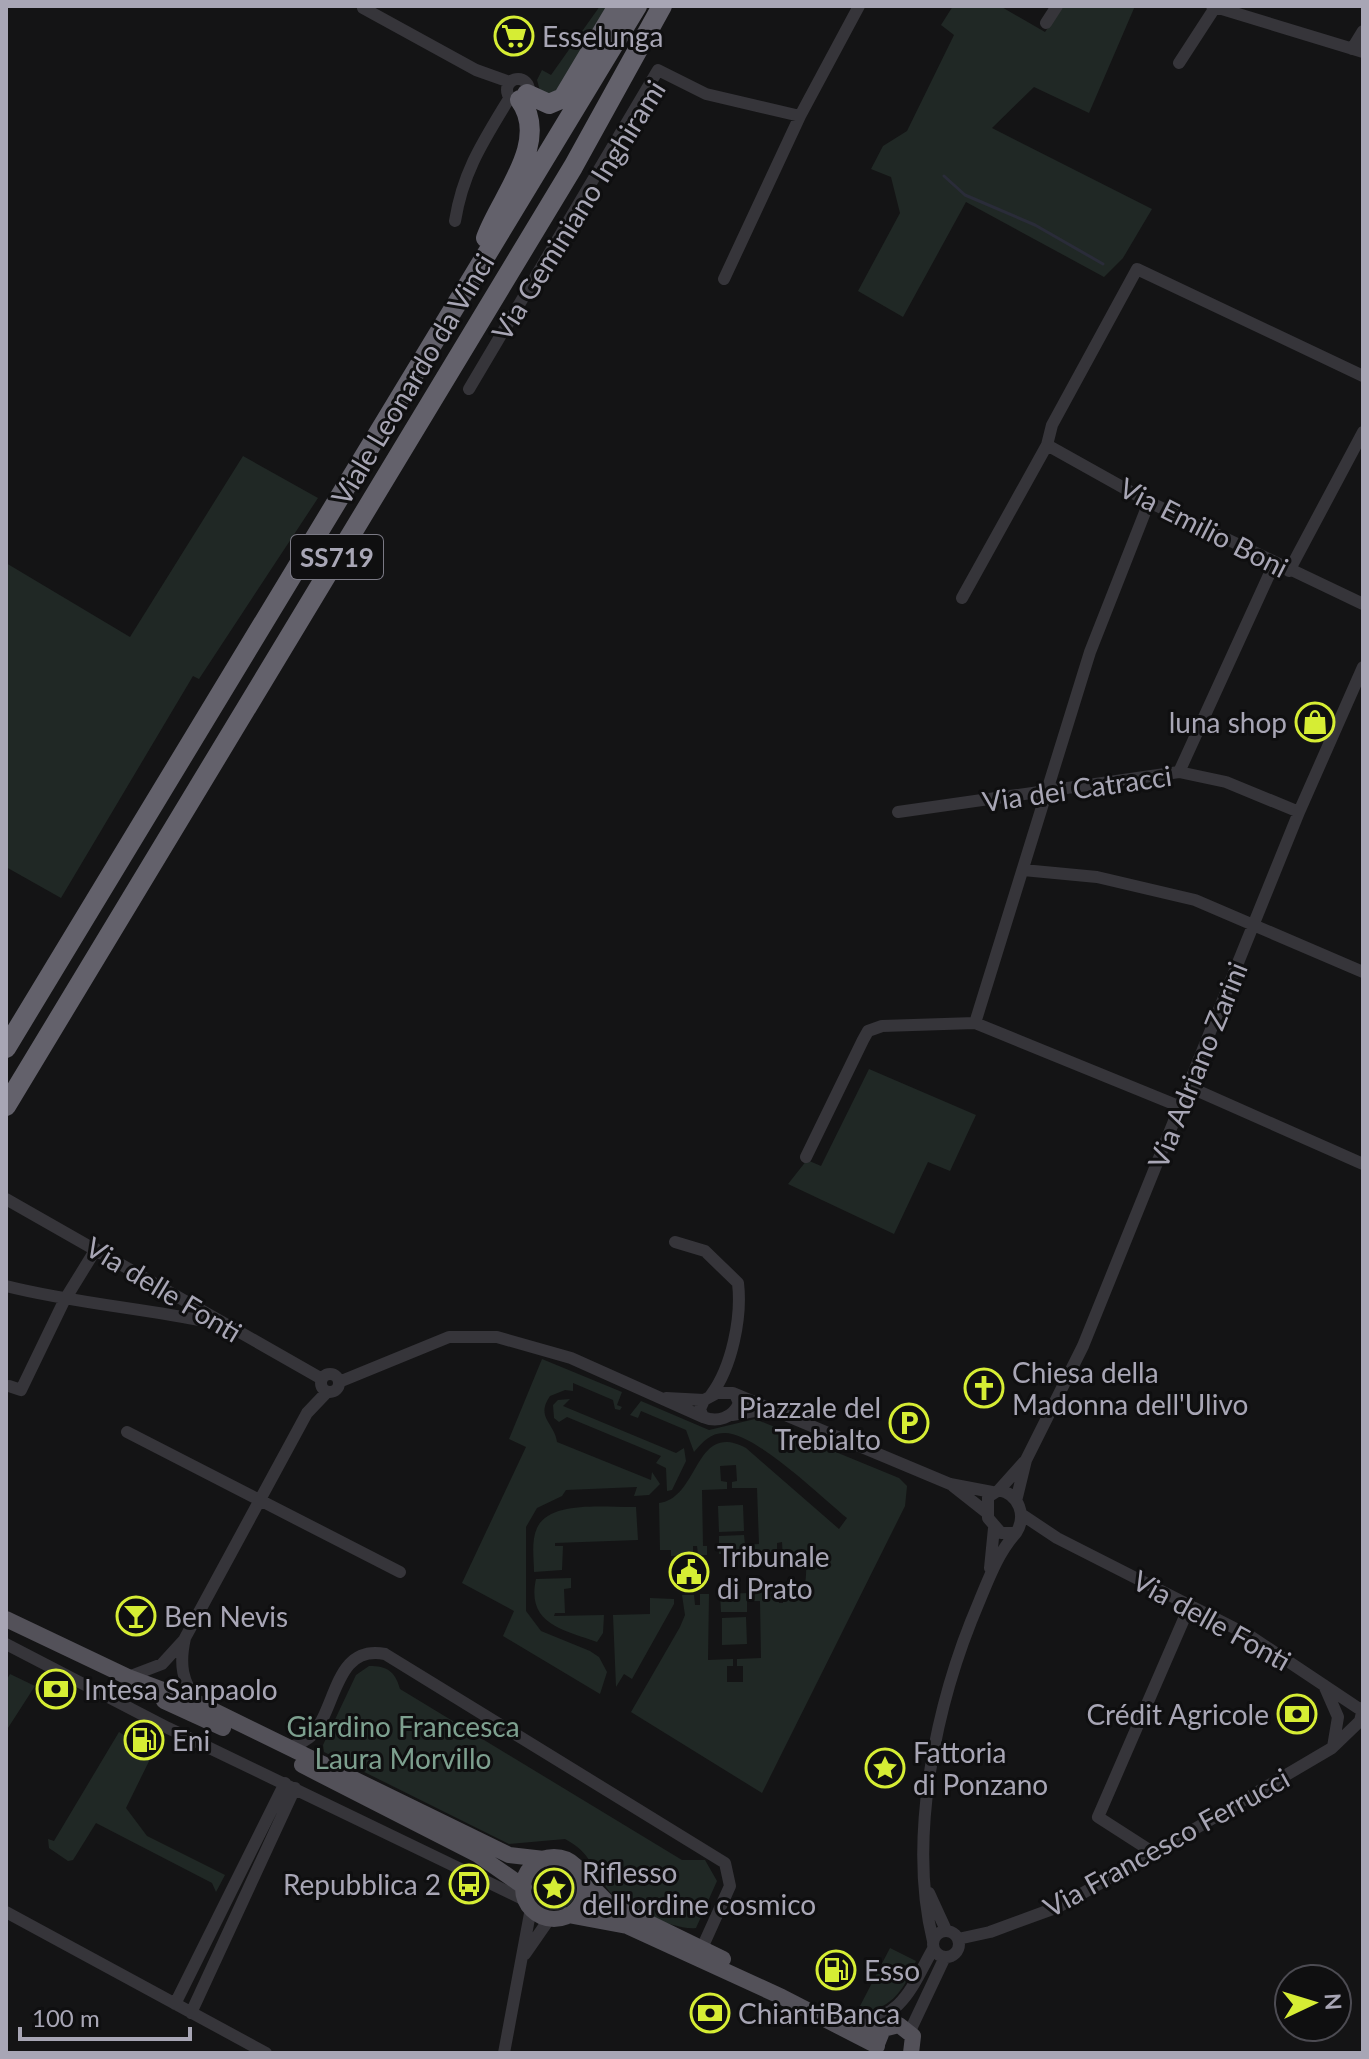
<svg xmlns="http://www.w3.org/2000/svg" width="1369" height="2059" viewBox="0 0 1369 2059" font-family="Lato,sans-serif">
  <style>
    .green { fill: #202825 }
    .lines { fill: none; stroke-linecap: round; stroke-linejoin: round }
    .stream { stroke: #2a2c39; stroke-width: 3 }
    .minor { stroke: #36353a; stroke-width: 12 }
    .major { stroke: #535159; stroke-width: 16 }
    .highway { stroke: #63616b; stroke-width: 20 }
    .labels { text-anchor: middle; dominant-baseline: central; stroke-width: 6; stroke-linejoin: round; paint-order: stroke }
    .shield { fill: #0f0f10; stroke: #7a7984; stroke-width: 2 }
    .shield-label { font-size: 26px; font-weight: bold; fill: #a8a6b5 }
    .poi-label { font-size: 28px; fill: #a8a6b5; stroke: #0f0f10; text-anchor: start }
    .street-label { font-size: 28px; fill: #a8a6b5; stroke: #0f0f10 }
    .park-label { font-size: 28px; fill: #7da08f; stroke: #0f0f10 }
  </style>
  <rect width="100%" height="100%" fill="#141415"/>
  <path class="green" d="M600 6H612L555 96 540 91 537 80 542 70 551 75Z
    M953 6H1000L1045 32 1063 6H1135L1089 113 1034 87 992 128 1152 209 1123 258 1104 277 966 202 903 317 858 291 900 213 891 177 871 169 883 146 907 131 954 35 941 25Z
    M243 456 318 498 199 679 193 676 61 898 6 867V563L130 637Z
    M869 1069 976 1115 950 1171 928 1162 894 1234 788 1184 807 1160 821 1166Z
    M542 1359 622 1392 617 1405 622 1407 620 1410 615 1409 613 1400 573 1383V1391L565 1390 550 1396C535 1418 555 1423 557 1442L651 1480 652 1472 660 1484 649 1495 634 1496 637 1487 566 1490 562 1496 537 1508 526 1527V1611L541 1631 590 1651 599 1657 607 1672 600 1694 503 1636 514 1611 462 1583 526 1447 509 1439Z
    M570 1399 563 1406 676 1453 684 1448 686 1461 672 1490 667 1491 666 1468 656 1463 661 1456 567 1417 559 1422 554 1418 553 1405 558 1400Z
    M641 1401 709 1430 755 1419 899 1478 907 1486 905 1506 762 1793 631 1712 680 1627 685 1615 682 1595H694L695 1605H700V1594H709L708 1660 733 1659V1666H727V1682H743V1666H737V1659L761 1658 760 1601H747V1612H721L720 1594 778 1592 779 1603H783V1587L805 1586C806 1576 807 1568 805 1557L783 1561 782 1542 777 1543V1552L719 1554V1536L744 1535 745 1545 759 1544 757 1488H732V1482L737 1481 736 1465 720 1466 721 1481 727 1482V1489L702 1490 703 1546H707V1555H698L697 1546H693V1555L671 1556V1550H660L659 1503C700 1498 694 1420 746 1448L839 1529 847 1518C821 1497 755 1432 724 1433 710 1433 703 1442 694 1452L686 1430 641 1411 638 1418 630 1415Z
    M743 1505 744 1531 719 1532 718 1506Z
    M636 1507 638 1540 555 1543V1546H563L562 1570 534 1572C534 1558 531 1541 537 1528 550 1499 610 1508 636 1507Z
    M571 1578V1588L564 1589 565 1613H555L554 1616 604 1615 603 1633 597 1642C563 1630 526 1624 536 1579Z
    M650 1598 674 1599V1604L632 1679 624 1674 616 1687 613 1615 650 1614Z
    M746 1617 747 1644 722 1645V1618Z
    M369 1666C387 1666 395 1671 400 1689L682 1860H705L717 1881 696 1928C676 1931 622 1907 609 1891 592 1870 592 1853 565 1839L509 1844 324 1752 323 1745 356 1675Z
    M10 1674 35 1686 6 1731V1681Z
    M119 1732 153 1753 126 1808 147 1836 225 1875 216 1892 212 1883 96 1823 73 1860 68 1861 49 1848 48 1839 54 1841Z
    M534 1889a21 21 0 1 1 42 0a21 21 0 1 1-42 0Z
    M890 1948 916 1961C904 1989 894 2007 862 2013L860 2006Z"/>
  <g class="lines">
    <path class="stream" d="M944 176 965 195 1035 225 1103 264"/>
    <path class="minor" d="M1212 6 1363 52
      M363 8 476 70 510 82
      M1046 23 1057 6
      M1352 49 1363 31
      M1179 63 1216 6
      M507 90a11 11 0 1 1 22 0a11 11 0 1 1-22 0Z
      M455 221C463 171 484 140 510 97
      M724 279 800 116 859 6
      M469 389 658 70 706 94 800 116
      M1047 445 1149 502 1363 604
      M1289 571 1363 432
      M962 598 1047 445 1052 425 1137 269 1363 376
      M1179 772 1274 564
      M898 812 1179 772 1226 782 1299 812
      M1023 870 1097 877 1195 900 1363 972
      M975 1023 1090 652 1149 502
      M1189 1087 1363 1164
      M806 1157 863 1040 868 1031 882 1026 975 1023 1181 1107
      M6 1199 322 1379
      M675 1242 705 1251 738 1283C742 1317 732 1367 711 1395
      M6 1286C73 1303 141 1308 209 1322
      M321 1383a9 9 0 1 1 18 0a9 9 0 1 1-18 0Z
      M339 1382 449 1337H497L571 1358 703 1417
      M9 1386 21 1390 64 1301 96 1249
      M735 1394 739 1403C733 1418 717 1423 703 1417L700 1409 704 1400 717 1393H733L950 1484 992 1492
      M666 1398 704 1400
      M732 1415 772 1408
      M127 1432 400 1572
      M953 1486 986 1512
      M999 1490C1019 1494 1027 1516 1016 1533H1001L988 1518V1497Z
      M999 1490 1024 1462
      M1016 1501 1026 1460 1083 1346 1299 812 1363 667
      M1021 1514 1057 1538 1250 1636 1361 1710
      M990 1568 994 1528
      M6 1644 168 1728 527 1901
      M128 1677 162 1664 183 1641
      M1324 1685 1338 1717 1333 1747
      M198 1703C182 1681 179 1665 185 1638L307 1413 327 1392
      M288 1748C296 1745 305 1742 311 1736 337 1709 334 1644 385 1654L725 1863 730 1886 702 1948
      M1154 1853 1098 1817 1190 1605
      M929 1893 946 1930
      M6 1912 266 2053
      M933 1944a13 13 0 1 1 26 0a13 13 0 1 1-26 0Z
      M958 1939 990 1932 1058 1907 1154 1853 1332 1748 1360 1721 1363 1708
      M933 1941C907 1836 937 1700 979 1602 989 1578 998 1553 1016 1533
      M525 1954 550 1918
      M175 2004 285 1783
      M191 2013 295 1788
      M853 2016C900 2027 914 1982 933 1949
      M910 2031 945 1957
      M504 2053 531 1908"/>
    <path class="major" d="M6 1619 128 1677 198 1703 509 1855 544 1859
      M164 1701 223 1728
      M302 1765 478 1855 524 1887
      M523 1888a31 31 0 1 1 62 0a31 31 0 1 1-62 0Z
      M584 1879 608 1903 723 1959
      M568 1915 627 1926 782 1997 877 2046
      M831 2011 879 2034
      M877 2044 883 2029 899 2025 913 2036 911 2053"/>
    <path class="highway" d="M527 94 549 104 563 98 618 6
      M486 238C500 198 551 142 520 100
      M6 1048 637 6
      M6 1106 573 167 662 6"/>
  </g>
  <defs>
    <symbol id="supermarket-ring" viewBox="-11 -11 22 22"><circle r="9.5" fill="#0f0f10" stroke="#d6ed34" stroke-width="1.5"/><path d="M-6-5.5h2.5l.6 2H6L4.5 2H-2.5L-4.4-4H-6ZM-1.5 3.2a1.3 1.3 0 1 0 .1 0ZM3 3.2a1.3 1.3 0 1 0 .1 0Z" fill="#d6ed34"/></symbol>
    <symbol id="shop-ring" viewBox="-11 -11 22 22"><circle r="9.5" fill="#0f0f10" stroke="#d6ed34" stroke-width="1.5"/><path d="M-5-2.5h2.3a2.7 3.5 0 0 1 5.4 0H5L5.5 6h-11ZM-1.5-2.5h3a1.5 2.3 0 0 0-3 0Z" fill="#d6ed34"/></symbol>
    <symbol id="church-ring" viewBox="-11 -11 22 22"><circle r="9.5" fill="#0f0f10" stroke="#d6ed34" stroke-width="1.5"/><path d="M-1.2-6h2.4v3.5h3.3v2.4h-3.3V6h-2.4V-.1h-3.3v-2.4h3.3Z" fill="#d6ed34"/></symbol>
    <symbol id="parking-ring" viewBox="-11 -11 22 22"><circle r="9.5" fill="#0f0f10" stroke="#d6ed34" stroke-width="1.5"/><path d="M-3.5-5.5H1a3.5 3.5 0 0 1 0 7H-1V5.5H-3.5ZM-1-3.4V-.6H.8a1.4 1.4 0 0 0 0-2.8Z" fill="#d6ed34"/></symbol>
    <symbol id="civic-ring" viewBox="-11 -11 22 22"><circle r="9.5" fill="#0f0f10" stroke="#d6ed34" stroke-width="1.5"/><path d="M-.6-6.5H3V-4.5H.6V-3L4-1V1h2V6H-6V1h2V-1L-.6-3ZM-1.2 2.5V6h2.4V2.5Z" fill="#d6ed34"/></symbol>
    <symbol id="bar-ring" viewBox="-11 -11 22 22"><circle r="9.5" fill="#0f0f10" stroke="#d6ed34" stroke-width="1.5"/><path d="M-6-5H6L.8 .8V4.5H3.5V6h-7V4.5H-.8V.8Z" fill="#d6ed34"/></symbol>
    <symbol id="bank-ring" viewBox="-11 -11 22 22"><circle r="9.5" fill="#0f0f10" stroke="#d6ed34" stroke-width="1.5"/><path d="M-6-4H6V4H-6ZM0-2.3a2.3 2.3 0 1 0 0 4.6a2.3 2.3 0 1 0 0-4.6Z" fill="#d6ed34"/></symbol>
    <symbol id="fuel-ring" viewBox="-11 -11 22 22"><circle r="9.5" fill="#0f0f10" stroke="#d6ed34" stroke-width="1.5"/><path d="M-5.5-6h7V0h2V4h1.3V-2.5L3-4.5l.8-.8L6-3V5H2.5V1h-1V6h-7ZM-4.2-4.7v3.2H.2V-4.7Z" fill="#d6ed34"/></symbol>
    <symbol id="sight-ring" viewBox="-11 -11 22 22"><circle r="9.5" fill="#0f0f10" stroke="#d6ed34" stroke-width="1.5"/><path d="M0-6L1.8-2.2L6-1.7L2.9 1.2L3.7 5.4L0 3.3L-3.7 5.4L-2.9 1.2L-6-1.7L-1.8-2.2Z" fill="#d6ed34"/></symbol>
    <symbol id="bus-ring" viewBox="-11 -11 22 22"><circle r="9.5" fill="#0f0f10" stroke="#d6ed34" stroke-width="1.5"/><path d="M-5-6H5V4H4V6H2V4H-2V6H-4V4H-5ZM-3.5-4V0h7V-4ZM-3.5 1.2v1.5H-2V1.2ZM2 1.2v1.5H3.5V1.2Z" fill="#d6ed34"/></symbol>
  </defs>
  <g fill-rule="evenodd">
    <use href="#supermarket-ring" x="492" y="14" width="44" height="44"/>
    <use href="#shop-ring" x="1293" y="700" width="44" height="44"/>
    <use href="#church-ring" x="962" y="1366" width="44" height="44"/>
    <use href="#parking-ring" x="887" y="1401" width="44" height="44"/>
    <use href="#civic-ring" x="667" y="1550" width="44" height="44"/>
    <use href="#bar-ring" x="114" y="1594" width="44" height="44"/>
    <use href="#bank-ring" x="34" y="1667" width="44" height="44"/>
    <use href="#bank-ring" x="1275" y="1692" width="44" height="44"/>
    <use href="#fuel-ring" x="122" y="1718" width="44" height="44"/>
    <use href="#sight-ring" x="863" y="1746" width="44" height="44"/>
    <use href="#bus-ring" x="447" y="1862" width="44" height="44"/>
    <use href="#sight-ring" x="532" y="1866" width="44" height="44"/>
    <use href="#fuel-ring" x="814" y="1948" width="44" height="44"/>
    <use href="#bank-ring" x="688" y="1991" width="44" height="44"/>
  </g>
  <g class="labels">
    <rect class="shield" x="291" y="535" width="92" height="44" rx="6"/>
    <g class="shield-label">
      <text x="337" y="557">SS719</text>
    </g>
    <g class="poi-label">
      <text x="542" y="36">Esselunga</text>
      <text x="1287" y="722" text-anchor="end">luna shop</text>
      <text x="1012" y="1372">Chiesa della<tspan x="1012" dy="32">Madonna dell'Ulivo</tspan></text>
      <text x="881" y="1407" text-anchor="end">Piazzale del<tspan x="881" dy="32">Trebialto</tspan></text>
      <text x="717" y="1556">Tribunale<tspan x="717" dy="32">di Prato</tspan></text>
      <text x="164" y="1616">Ben Nevis</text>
      <text x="84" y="1689">Intesa Sanpaolo</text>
      <text x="1269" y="1714" text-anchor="end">Crédit Agricole</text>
      <text x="172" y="1740">Eni</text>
      <text x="913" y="1752">Fattoria<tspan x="913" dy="32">di Ponzano</tspan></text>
      <text x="582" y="1872">Riflesso<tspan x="582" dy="32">dell'ordine cosmico</tspan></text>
      <text x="441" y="1884" text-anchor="end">Repubblica 2</text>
      <text x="864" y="1970">Esso</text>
      <text x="738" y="2013">ChiantiBanca</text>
    </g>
    <g class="street-label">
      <text transform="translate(578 210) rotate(-58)">Via Geminiano Inghirami</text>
      <text transform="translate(412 379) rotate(-59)">Viale Leonardo da Vinci</text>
      <text transform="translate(1204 527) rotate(27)">Via Emilio Boni</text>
      <text transform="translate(1077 788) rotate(-8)">Via dei Catracci</text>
      <text transform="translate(1197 1065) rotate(-68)">Via Adriano Zarini</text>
      <text transform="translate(164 1289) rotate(31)">Via delle Fonti</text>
      <text transform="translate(1212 1620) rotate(29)">Via delle Fonti</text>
      <text transform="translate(1166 1842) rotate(-29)">Via Francesco Ferrucci</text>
    </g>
    <g class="park-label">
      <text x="403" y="1726">Giardino Francesca<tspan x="403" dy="32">Laura Morvillo</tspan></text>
    </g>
  </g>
  <rect width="1369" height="2059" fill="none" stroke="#a8a6b5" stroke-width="16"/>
  <g transform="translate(1313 2003) rotate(86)"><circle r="38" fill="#0f0f10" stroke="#4c4b52" stroke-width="2"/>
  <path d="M0-6L14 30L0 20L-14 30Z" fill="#d6ed34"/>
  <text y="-12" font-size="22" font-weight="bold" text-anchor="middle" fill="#a8a6b5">N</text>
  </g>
  <path d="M20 2027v12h170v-12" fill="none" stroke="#a8a6b5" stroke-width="4"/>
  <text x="32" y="2027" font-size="24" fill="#a8a6b5" stroke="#0f0f10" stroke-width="6" paint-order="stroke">100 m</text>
</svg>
